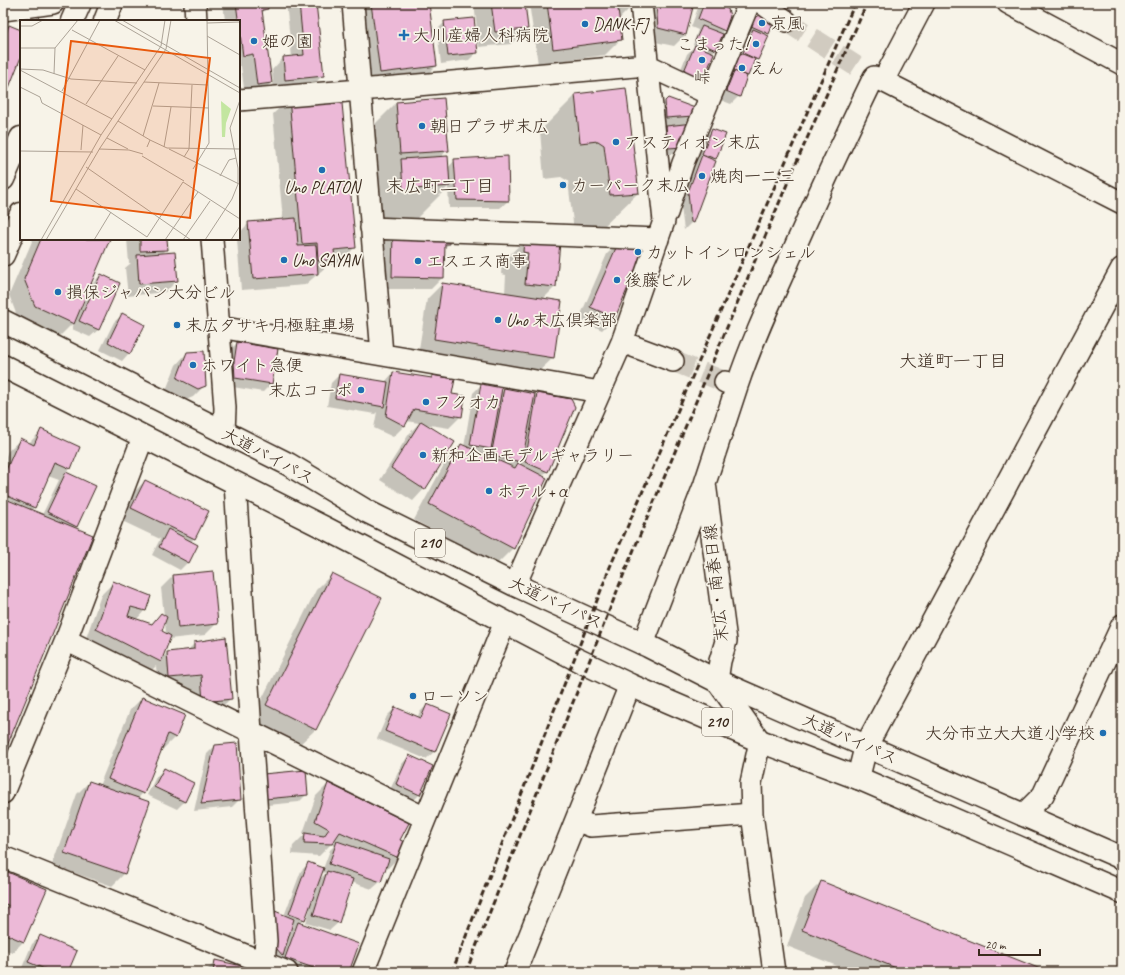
<svg xmlns="http://www.w3.org/2000/svg" width="1125" height="975" viewBox="0 0 1125 975" font-family="Caveat,'Klee One',sans-serif">
  <style>
    .shadow { fill: #0003; fill-rule: evenodd }
    .building { fill: #ecb9d7; stroke: #3b2a1e }
    .lines { fill: none; stroke-linecap: round; stroke-linejoin: round }
    .street-tunnel { stroke: #d1cbc0; stroke-width: 21; stroke-dasharray: 21 10; stroke-linecap: butt }
    .street-casing { stroke: #3b2a1e; stroke-width: 24 }
    .secondary-casing { stroke: #3b2a1e; stroke-width: 25 }
    .highway-casing { stroke: #3b2a1e; stroke-width: 25 }
    .street { stroke: #f7f3e8; stroke-width: 21 }
    .secondary { stroke: #f7f3e8; stroke-width: 22 }
    .highway { stroke: #f7f3e8; stroke-width: 22 }
    .rail { stroke: #3b2a1e; stroke-width: 3; stroke-dasharray: 6 3; stroke-linecap: butt }
    .poi-dot { fill: #1f6fb2; stroke: #f7f3e8; stroke-width: 1.5 }
    .labels { text-anchor: middle; dominant-baseline: central; stroke-width: 3.5; stroke-linejoin: round; paint-order: stroke }
    .shield { fill: #f7f3e8; stroke: #73665b; stroke-width: 1 }
    .shield-label { font-size: 16px; font-weight: bold; fill: #3b2a1e }
    .poi-label { font-size: 17px; fill: #3b2a1e; stroke: #f7f3e8; text-anchor: start }
    .street-label { font-size: 17px; fill: #3b2a1e; stroke: #f7f3e8 }
    .neighbourhood-label { font-size: 18px; fill: #3b2a1e; stroke: #f7f3e8 }
    .inset-road { fill: none; stroke: #aca397; stroke-width: 1 }
    .view { fill: #e8590c; fill-opacity: 0.15; stroke: #e8590c; stroke-width: 2 }
    .inset-edge { fill: none; stroke: #3b2a1e; stroke-width: 2 }
  </style>
  <rect width="100%" height="100%" fill="#f7f3e8"/>
  <filter id="ink" filterUnits="userSpaceOnUse"><feTurbulence type="fractalNoise" baseFrequency=".025" numOctaves="2"/><feDisplacementMap in="SourceGraphic" scale="8" xChannelSelector="R" yChannelSelector="G"/><feConvolveMatrix kernelMatrix="1 2 1 2 8 2 1 2 1" color-interpolation-filters="sRGB"/></filter>
  <g filter="url(#ink)">
    <path class="shadow" d="M223 3H266L267 8 262 13 272 82 259 95 245 96 241 66H239V21H225Z
      M286 3H315L323 75 311 87 274 91 272 70 283 58 292 57Z
      M359 3H428L436 66 414 88 358 95Z
      M474 3H524L527 28 511 44 479 47Z
      M529 3H630L631 7 619 19 621 39 605 55 538 64Z
      M643 3H693L686 34 674 46 646 40Z
      M703 3H712L724 30 720 34 716 49 712 53 703 78 695 86 677 79 687 54 695 46 693 45 698 30 691 27 698 8Z
      M445 22 477 52 469 60 441 64 437 30Z
      M749 24 768 33 765 36 758 59 754 63 753 62 739 96 731 104 718 99 726 80 732 74 731 73 737 57 741 54 749 34 751 32 748 30Z
      M10 27 21 31V54L3 100V33Z
      M576 95 638 193 601 229 574 231 568 181 561 177 544 179 540 131Z
      M289 99 354 248 339 264 328 265 305 285 241 290 237 239H239V233L249 223 283 220 273 114Z
      M444 99 447 150 441 157 448 168 455 160 508 201 500 208H449L448 187 413 222 367 225 366 133 396 103Z
      M669 99 692 116 683 125V146L674 154 661 155 653 114Z
      M712 130 724 134 713 161 692 222 684 230 680 200 693 167 691 166 700 142Z
      M393 233 449 244 443 249V277L431 289H381V245Z
      M33 239H109L80 306 82 307 93 283 101 275 119 283 98 330 90 337 72 329 75 321 57 339 19 321 9 295Z
      M127 239H166L167 249 162 254 177 281 165 292 128 296 125 268 131 263H129Z
      M525 240 555 287 543 299 553 358 537 373 418 355 427 299 442 284 505 293 506 275 501 274 502 262Z
      M619 242 642 252 614 318 602 330 579 319 607 254Z
      M122 315 129 353 122 361 100 350 114 322Z
      M237 343 271 384 263 392 227 386 229 351Z
      M188 352 205 385 193 397 186 400 166 390 176 365Z
      M393 373 430 379 432 376 451 395 461 416 449 428 424 424V489L413 501 380 480 409 434 419 423 406 421 405 425 393 437 374 428 377 412 375 414 327 406 331 383 339 375 384 383Z
      M481 385 500 394 505 389 533 398 537 394 547 471 542 476 513 548 497 564 414 520 446 461 461 446 464 447 473 393Z
      M41 431 70 468 66 472 95 487 74 528 92 536 3 752V464L8 451 20 440 29 443ZM48 476 59 480 42 515 31 511 34 507Z
      M145 481 194 538 191 542 188 562 180 570 152 555 160 539 120 520 133 493Z
      M212 572 217 623 205 635 169 639 161 660 167 653 187 651 195 643 231 698 219 710 191 714 189 687 158 689 156 666 149 673 85 641 101 595 113 583 145 610 136 620 150 625 161 614 164 616 161 588 173 576ZM165 622 166 634 161 632Z
      M332 574 381 598 315 730 299 745 251 721 316 590Z
      M142 698 175 737 163 749 161 748 143 793 137 799 149 803 124 874 112 886 52 865 77 794 89 782 99 786 130 710Z
      M427 705 449 714 434 752 426 759 377 739 387 716 395 708 418 717 419 713Z
      M215 746 240 799 232 807 194 811 207 754Z
      M409 756 419 795 412 802 389 792 402 764Z
      M164 769 185 801 177 809 147 795 156 777Z
      M255 783 307 794 299 802 257 806Z
      M328 784 399 840 406 843 398 858 386 870 385 869 380 882 372 889 351 882 338 923 330 930 306 923 310 909H308L304 919 300 924 348 972H280L274 963 268 920 275 913 284 916 301 871 309 863 323 869 330 850 334 846 331 844 319 856 292 854 293 846 305 834 303 833 316 796ZM322 872 326 873 319 880ZM291 925 294 926 289 931Z
      M3 871 24 941 12 953 3 949Z
      M821 882 1045 972H852L787 946 805 898Z
      M40 937 67 972H26L21 970 32 944Z
      M216 961 249 972H205Z"/>
    <path class="building" d="M236 3H267L268 9 262 10 272 83 257 85 253 54 243 56Z
      M299 3H316L324 76 285 80 283 57 304 55Z
      M371 3H429L437 66 380 73Z
      M491 3H525L528 29 495 32Z
      M547 3H631L632 7 618 9 622 40 553 49Z
      M656 3H694L686 35 658 28Z
      M704 3H715L728 9 730 16 725 31 698 19Z
      M760 15 774 21 769 34 751 26 753 19Z
      M474 18 478 53 448 56 444 21Z
      M9 25 21 30V57L3 103V42Z
      M702 26 723 34 716 50 695 41Z
      M753 29 769 36 758 60 743 53Z
      M695 45 714 53 704 79 684 71Z
      M740 53 755 59 748 76 734 70Z
      M734 71 747 76 740 97 726 91Z
      M626 88 639 193 610 195 604 145 598 141 580 143 575 94Z
      M341 93 356 248 334 250 335 259 318 261 317 243 302 244 289 98Z
      M444 98 449 151 400 154 396 102Z
      M668 98 695 108 693 116 666 118 665 101Z
      M693 123 683 147 668 148 666 126Z
      M712 129 726 134 716 159 702 154Z
      M702 155 716 161 693 223 691 222 688 192Z
      M448 156 450 186 403 190 401 159Z
      M508 156 509 201 457 200 454 159Z
      M296 218 298 246 316 245 318 274 253 279 248 222Z
      M393 232 450 233V244H445L444 278 392 277Z
      M41 239H110L74 324 35 306 24 279Z
      M140 239H167L168 250 140 251Z
      M524 239 560 242 556 287 525 284 528 253 523 252Z
      M619 241 643 252 615 318 590 307Z
      M175 252 178 281 139 284 137 255Z
      M101 274 120 283 99 330 79 321Z
      M442 283 562 301 554 358 434 339Z
      M122 313 145 325 130 354 108 342Z
      M237 342 278 349 272 384 235 378 234 362Z
      M204 351 206 386 198 389 177 378 187 352Z
      M393 372 432 378V375L455 379 452 394 465 396 462 417 414 409 405 426 386 416Z
      M339 374 388 382 384 407 335 398Z
      M481 384 502 388 491 449 470 445Z
      M504 388 535 394 522 462 491 456Z
      M537 393 571 399 575 407 548 472 525 462Z
      M421 421 455 442 425 490 391 468Z
      M41 429 80 447 71 469 55 462 35 508 3 494V477L20 438 34 445Z
      M461 444 515 468 518 463 547 478 514 549 429 504Z
      M66 472 96 486 77 527 47 512Z
      M145 480 209 511 195 539 131 508Z
      M3 498 93 535 5 751 3 750Z
      M168 529 198 545 189 563 159 547Z
      M213 571 218 624 178 628 173 575Z
      M332 573 382 598 316 730 266 705Z
      M113 581 151 596 146 611 131 607 128 616 152 624 161 613 167 617 162 631 171 636 161 662 96 629Z
      M226 637 232 699 203 702 201 675 169 678 167 652 194 649V642Z
      M142 697 185 715 176 738 168 734 144 794 108 779Z
      M427 704 451 714 435 752 385 731 395 707 421 718Z
      M237 743 241 800 201 804 215 745Z
      M409 755 433 766 420 795 396 784Z
      M164 768 194 783 185 802 154 787Z
      M306 770 308 795 265 799 263 774Z
      M89 781 150 802 125 874 64 853Z
      M328 783 409 823 400 840 407 843 399 858 340 832 332 844 304 843 305 833 324 836 329 829 315 821Z
      M337 841 389 859 381 882 329 864Z
      M308 862 324 868 305 920 289 914Z
      M3 870 47 889 24 942 3 933V916L8 905 3 903Z
      M327 871 353 879 339 923 313 915Z
      M821 881 1048 972H906L802 930Z
      M275 911 294 919 283 956 276 948Z
      M298 922 359 944 349 972H325L285 958Z
      M40 935 77 951 68 972H52L28 962Z
      M215 960 251 968 250 972H213Z"/>
    <g class="lines">
      <path class="street-tunnel" d="M786 21 862 70
        M673 361 725 382"/>
      <defs>
        <path id="street" d="M195 3 196 21
          M353 3 382 354
          M641 3 664 221 622 342 673 361
          M762 3 786 21
          M924 3 883 81 1122 203
          M1008 3 1122 64
          M3 10 53 3
          M239 100 360 90 647 65 711 95
          M667 213 683 163 749 3
          M371 228 658 239
          M212 239 225 408 224 433
          M219 327 600 392
          M725 382 737 386 705 483 726 641 720 661 717 681 760 741 751 783 752 814 774 972
          M737 386C751 344 769 305 787 265 815 201 844 139 874 77
          M235 483 251 732 266 941 263 972
          M515 585 622 342
          M66 640 425 818
          M643 644 704 486
          M3 793 66 640 143 437
          M1023 815 1043 795 1122 625
          M576 820 591 826 752 814
          M3 857 287 972
          M363 972 505 622
          M515 972 630 685"/>
        <path id="secondary" d="M858 778 866 746 1122 269"/>
        <path id="highway" d="M72 21 80 3
          M105 21 112 3
          M3 179 21 138
          M3 255 21 214
          M3 321 288 464 368 512 515 585 648 646 717 681 1122 858
          M3 366 327 529 578 660 630 685 760 741 858 778 1122 892"/>
      </defs>
      <use href="#street" class="street-casing"/>
      <use href="#secondary" class="secondary-casing"/>
      <use href="#highway" class="highway-casing"/>
      <use href="#street" class="street"/>
      <use href="#secondary" class="secondary"/>
      <use href="#highway" class="highway"/>
      <path class="rail" d="M452 972 610 567 767 204 855 3
        M466 972 625 571 790 177 867 3"/>
    </g>
  </g>
  <g class="poi-dot">
    <circle cx="762" cy="23" r="4"/>
    <circle cx="585" cy="24" r="4"/>
    <path d="M402 29h4v4h4v4h-4v4h-4v-4h-4v-4h4z"/>
    <circle cx="254" cy="41" r="4"/>
    <circle cx="756" cy="44" r="4"/>
    <circle cx="702" cy="60" r="4"/>
    <circle cx="742" cy="68" r="4"/>
    <circle cx="422" cy="126" r="4"/>
    <circle cx="616" cy="142" r="4"/>
    <circle cx="322" cy="170" r="4"/>
    <circle cx="702" cy="176" r="4"/>
    <circle cx="563" cy="185" r="4"/>
    <circle cx="638" cy="252" r="4"/>
    <circle cx="284" cy="260" r="4"/>
    <circle cx="418" cy="261" r="4"/>
    <circle cx="617" cy="280" r="4"/>
    <circle cx="58" cy="292" r="4"/>
    <circle cx="498" cy="320" r="4"/>
    <circle cx="177" cy="325" r="4"/>
    <circle cx="193" cy="365" r="4"/>
    <circle cx="361" cy="390" r="4"/>
    <circle cx="426" cy="402" r="4"/>
    <circle cx="423" cy="455" r="4"/>
    <circle cx="489" cy="491" r="4"/>
    <circle cx="413" cy="696" r="4"/>
    <circle cx="1103" cy="733" r="4"/>
  </g>
  <g class="labels">
    <g class="shield">
      <rect x="415" y="529" width="30" height="28" rx="3"/>
      <rect x="702" y="708" width="30" height="28" rx="3"/>
    </g>
    <g class="shield-label">
      <text x="430" y="543">210</text>
      <text x="717" y="722">210</text>
    </g>
    <g class="poi-label">
      <text x="770" y="23">京風</text>
      <text x="593" y="24">DANK-FJ</text>
      <text x="413" y="35">大川産婦人科病院</text>
      <text x="262" y="41">姫の園</text>
      <text x="748" y="44" text-anchor="end">こまった!</text>
      <text x="750" y="68">えん</text>
      <text x="702" y="77" text-anchor="middle">峠</text>
      <text x="430" y="126">朝日プラザ末広</text>
      <text x="624" y="142">アスティオン末広</text>
      <text x="710" y="176">焼肉一二三</text>
      <text x="571" y="185">カーパーク末広</text>
      <text x="322" y="187" text-anchor="middle">Uno PLATON</text>
      <text x="646" y="252">カットインロンシェル</text>
      <text x="292" y="260">Uno SAYAN</text>
      <text x="426" y="261">エスエス商事</text>
      <text x="625" y="280">後藤ビル</text>
      <text x="66" y="292">損保ジャパン大分ビル</text>
      <text x="506" y="320">Uno 末広倶楽部</text>
      <text x="185" y="325">末広タサキ月極駐車場</text>
      <text x="201" y="365">ホワイト急便</text>
      <text x="353" y="390" text-anchor="end">末広コーポ</text>
      <text x="434" y="402">フクオカ</text>
      <text x="431" y="455">新和企画モデルギャラリー</text>
      <text x="497" y="491">ホテル+α</text>
      <text x="421" y="696">ローソン</text>
      <text x="1095" y="733" text-anchor="end">大分市立大大道小学校</text>
    </g>
    <g class="street-label">
      <text transform="translate(268 456) rotate(28)">大道バイパス</text>
      <text transform="translate(716 583) rotate(-96)">末広・南春日線</text>
      <text transform="translate(556 603) rotate(25)">大道バイパス</text>
      <text transform="translate(850 739) rotate(24)">大道バイパス</text>
    </g>
    <g class="neighbourhood-label">
      <text x="440" y="186">末広町二丁目</text>
      <text x="953" y="361">大道町一丁目</text>
    </g>
  </g>
  <g transform="translate(20 20)">
    <rect width="220" height="220" fill="#f7f3e8"/>
    <path d="M201 81 211 89 206 103 205 117H202Z" fill="#c3e6a0"/>
    <path class="inset-road" d="M94 0 220 73M102 0 220 68M187 3 220 2M0 6H12L23 0M52 10 125 50M187 16 220 35M0 28H35M0 49 23 50 51 59 117 63M0 50 92 99M34 54 35 28 58 0M124 62 188 65M0 67 20 77 22 83 81 115M42 71 80 0M66 84 98 36M133 86 189 88M98 101 130 120M123 116 139 63M87 118 108 129M127 127 130 120 147 128 220 129M144 127 151 87M79 129 109 130 123 134M149 129 219 164M61 130 63 105M0 131 73 132M122 136 164 161M164 137 169 129 172 65M66 147 171 220M173 149 189 123 187 0M200 156 209 140 216 138M56 169 127 217 163 162 220 199M21 220 81 115 141 26 145 0M26 220 80 128 146 29 151 0M74 220 91 192M145 220 178 172M163 220 190 181M185 220 212 179 218 164V148L210 108 220 80M211 220 220 206"/>
    <path class="view" d="M51 21 190 38 170 198 31 181Z"/>
    <rect width="220" height="220" class="inset-edge"/>
  </g>
  <rect width="1125" height="975" fill="none" stroke="#f7f3e8" stroke-width="16"/>
  <rect x="8" y="8" width="1109" height="959" fill="none" stroke="#3b2a1e" stroke-width="1.5" filter="url(#ink)"/>
  <path d="M979 949v6h61v-6" fill="none" stroke="#3b2a1e" stroke-width="2"/>
  <text x="985" y="949" font-size="12" fill="#3b2a1e" stroke="#f7f3e8" stroke-width="3" paint-order="stroke">20 m</text>
</svg>
